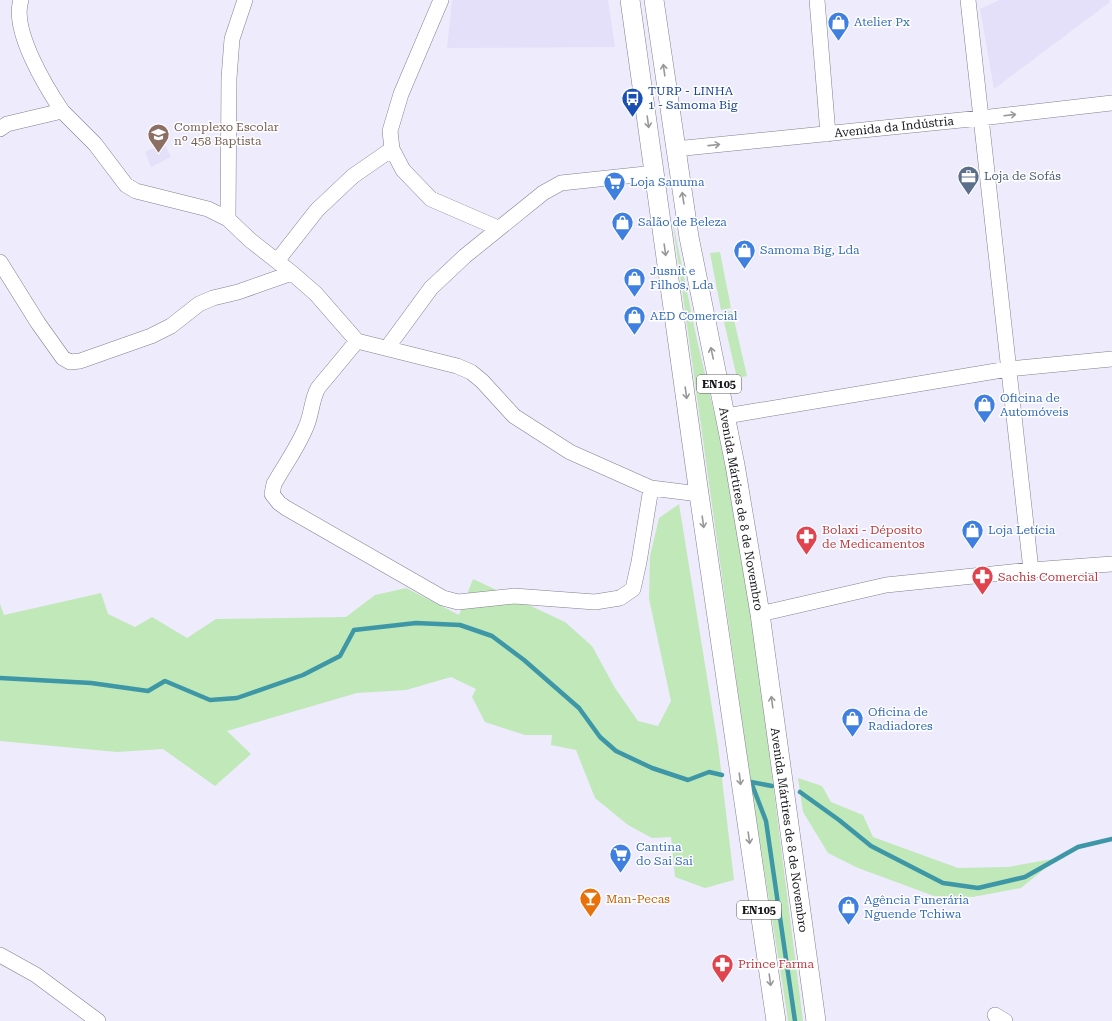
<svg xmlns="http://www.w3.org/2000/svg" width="1112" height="1021" viewBox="0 0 1112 1021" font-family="'Roboto Serif',serif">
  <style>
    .built { fill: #e4e0fa }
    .green { fill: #c1e8b8 }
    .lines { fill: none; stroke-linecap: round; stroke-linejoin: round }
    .stream { stroke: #3d97a6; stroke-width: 4.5 }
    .minor-casing { stroke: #828090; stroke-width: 16 }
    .major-casing { stroke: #828090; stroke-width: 20 }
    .minor { stroke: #fff; stroke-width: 15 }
    .major { stroke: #fff; stroke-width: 19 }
    .oneway { stroke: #98979a }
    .labels { text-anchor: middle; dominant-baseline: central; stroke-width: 3; stroke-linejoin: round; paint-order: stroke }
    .shield { fill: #fff; stroke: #5e5d62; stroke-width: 1 }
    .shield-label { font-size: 11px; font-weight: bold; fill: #19181e }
    .shop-label { font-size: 12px; fill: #366cbe; stroke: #fff; text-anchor: start }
    .transit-label { font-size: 12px; fill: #164399; stroke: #fff; text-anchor: start }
    .education-label { font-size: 12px; fill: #785e54; stroke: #fff; text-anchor: start }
    .street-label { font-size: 12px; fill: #19181e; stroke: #fff }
    .service-label { font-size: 12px; fill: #4e5e75; stroke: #fff; text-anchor: start }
    .health-label { font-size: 12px; fill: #be3a42; stroke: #fff; text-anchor: start }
    .food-label { font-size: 12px; fill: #c56008; stroke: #fff; text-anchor: start }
  </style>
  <rect width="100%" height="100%" fill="#eeebfd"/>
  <path class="built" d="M452 0H608L615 47 447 48Z
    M999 0H1109L1110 2 994 89 980 9Z
    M164 143 171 157 151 167 145 152Z"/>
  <path class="green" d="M672 218 697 340 731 484 748 586 803 1021H788L786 1007 753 799Z
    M720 252 731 308 721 310 710 253Z
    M732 311 747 376 737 378 722 313Z
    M679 504 718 745 734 880 705 888 675 877 671 837 652 838 628 825 595 798 576 750 551 745 552 735H525L485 722 472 697 476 689 451 677 406 690 357 693 227 731 251 754 215 786 163 749 117 752 0 741V604L4 615 101 593 108 614 135 627 152 617 187 638 216 619 346 617 375 595 406 588 459 615 473 579 565 622 592 646 615 688 638 721 658 726 671 701 649 599 650 556 659 518Z
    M798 778 822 786 831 802 863 815 873 837 958 868 1008 867 1058 858 1021 888 973 897 934 896 858 868 828 853 803 812Z"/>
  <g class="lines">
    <path class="stream" d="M0 678 91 683 148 691 165 681 210 700 237 698 303 675 340 656 354 630 416 623 460 625 492 636 524 660 579 708 600 737 616 751 652 768 688 780 709 772 722 775
      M751 782 766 821 795 1021
      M751 782 772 786
      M800 792 839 820 871 846 943 883 978 888 1025 877 1078 847 1112 839"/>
    <defs>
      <path id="minor" d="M21 0C11 30 46 87 62 111
        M441 0 401 94 390 131 392 149 403 170 431 199 498 228
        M817 0 828 134
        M968 0 1031 570
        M0 129 7 124 62 111 95 144 126 185 136 191 208 209 228 219 250 240 292 273 316 294 357 341 457 366 471 372 482 381 514 416 570 452 651 488 699 494
        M675 149 981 118 1112 103
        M228 219 229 78 232 39 245 0
        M277 261 317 210 353 176 392 149
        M0 262 38 323 63 358 70 362 80 361 151 336 171 326 199 304 213 298 238 292 292 273
        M357 341 318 388C311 401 312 414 306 427 298 447 284 466 274 484L272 494 279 503 286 508 443 598 458 602 514 596 595 602 620 598 633 589 639 562 651 488
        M387 348 431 288 465 256 543 193 561 183 655 173
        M726 416 1008 369 1112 359
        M760 614 886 585 1031 570 1112 564
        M0 955 36 975 98 1021
        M995 1015 1005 1021"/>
      <path id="major" d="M630 0 699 494 776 1021
        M654 0 689 237 735 465 760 614 816 1021"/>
    </defs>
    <use href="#minor" class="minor-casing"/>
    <use href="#major" class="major-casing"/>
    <use href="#minor" class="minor"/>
    <use href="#major" class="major"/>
  </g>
  <defs><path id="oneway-shaft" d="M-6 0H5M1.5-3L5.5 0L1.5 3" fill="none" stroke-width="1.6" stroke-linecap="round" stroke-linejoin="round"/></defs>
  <g class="oneway">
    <use href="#oneway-shaft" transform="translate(664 70) rotate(-98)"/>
    <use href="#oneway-shaft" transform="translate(1010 115) rotate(-7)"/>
    <use href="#oneway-shaft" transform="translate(648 122) rotate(82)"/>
    <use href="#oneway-shaft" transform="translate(714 145) rotate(-6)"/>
    <use href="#oneway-shaft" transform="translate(683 198) rotate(-99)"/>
    <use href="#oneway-shaft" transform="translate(665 250) rotate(82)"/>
    <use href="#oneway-shaft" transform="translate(712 353) rotate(-102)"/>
    <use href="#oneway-shaft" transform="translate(686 393) rotate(82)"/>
    <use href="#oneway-shaft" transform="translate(703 522) rotate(82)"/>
    <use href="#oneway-shaft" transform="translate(772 702) rotate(-98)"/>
    <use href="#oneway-shaft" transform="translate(740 779) rotate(83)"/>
    <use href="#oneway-shaft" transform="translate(749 838) rotate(82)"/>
    <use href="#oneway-shaft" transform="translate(770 980) rotate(82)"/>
  </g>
  <defs>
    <symbol id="shop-pin" viewBox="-11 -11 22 30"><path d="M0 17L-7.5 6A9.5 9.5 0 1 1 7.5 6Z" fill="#3f7fe0" stroke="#fff"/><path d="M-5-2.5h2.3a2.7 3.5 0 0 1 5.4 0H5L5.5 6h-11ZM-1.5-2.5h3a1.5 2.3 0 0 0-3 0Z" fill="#fff"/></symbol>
    <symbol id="bus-pin" viewBox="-11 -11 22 30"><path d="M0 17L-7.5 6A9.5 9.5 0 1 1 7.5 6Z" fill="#1a4fb4" stroke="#fff"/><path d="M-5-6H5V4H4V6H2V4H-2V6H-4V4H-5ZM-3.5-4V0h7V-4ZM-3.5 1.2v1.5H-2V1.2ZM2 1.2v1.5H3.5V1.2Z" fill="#fff"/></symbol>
    <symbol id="school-pin" viewBox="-11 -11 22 30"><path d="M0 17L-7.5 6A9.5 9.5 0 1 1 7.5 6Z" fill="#8d6e63" stroke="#fff"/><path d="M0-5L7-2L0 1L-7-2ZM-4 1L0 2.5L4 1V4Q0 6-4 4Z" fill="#fff"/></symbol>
    <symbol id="office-pin" viewBox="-11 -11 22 30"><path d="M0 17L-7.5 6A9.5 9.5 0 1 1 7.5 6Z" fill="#5c6f8a" stroke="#fff"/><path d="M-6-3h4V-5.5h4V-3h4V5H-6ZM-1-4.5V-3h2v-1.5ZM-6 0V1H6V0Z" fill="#fff"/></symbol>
    <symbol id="supermarket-pin" viewBox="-11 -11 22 30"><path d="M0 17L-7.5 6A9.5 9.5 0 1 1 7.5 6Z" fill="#3f7fe0" stroke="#fff"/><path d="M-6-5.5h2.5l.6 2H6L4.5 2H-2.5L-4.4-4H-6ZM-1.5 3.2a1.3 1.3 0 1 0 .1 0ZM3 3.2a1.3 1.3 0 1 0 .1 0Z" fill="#fff"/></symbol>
    <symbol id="pharmacy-pin" viewBox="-11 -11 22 30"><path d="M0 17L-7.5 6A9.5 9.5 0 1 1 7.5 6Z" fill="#e0444e" stroke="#fff"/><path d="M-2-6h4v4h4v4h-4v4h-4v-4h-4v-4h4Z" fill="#fff"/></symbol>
    <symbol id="bar-pin" viewBox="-11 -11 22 30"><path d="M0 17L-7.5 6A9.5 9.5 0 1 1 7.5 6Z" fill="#e8710a" stroke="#fff"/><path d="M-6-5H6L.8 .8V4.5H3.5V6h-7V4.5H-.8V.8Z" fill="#fff"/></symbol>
  </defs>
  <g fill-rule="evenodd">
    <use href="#shop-pin" x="826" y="10" width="25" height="34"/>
    <use href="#bus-pin" x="620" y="86" width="25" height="34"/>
    <use href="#school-pin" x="146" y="122" width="25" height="34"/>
    <use href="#office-pin" x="956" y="164" width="25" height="34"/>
    <use href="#supermarket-pin" x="602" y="170" width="25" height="34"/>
    <use href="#shop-pin" x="610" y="210" width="25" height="34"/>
    <use href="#shop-pin" x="732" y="238" width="25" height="34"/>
    <use href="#shop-pin" x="622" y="266" width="25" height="34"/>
    <use href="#shop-pin" x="622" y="304" width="25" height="34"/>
    <use href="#shop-pin" x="972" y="392" width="25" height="34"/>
    <use href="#shop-pin" x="960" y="518" width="25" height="34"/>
    <use href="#pharmacy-pin" x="794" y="524" width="25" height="34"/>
    <use href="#pharmacy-pin" x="970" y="564" width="25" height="34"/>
    <use href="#shop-pin" x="840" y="706" width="25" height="34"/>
    <use href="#supermarket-pin" x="608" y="842" width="25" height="34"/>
    <use href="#bar-pin" x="578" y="886" width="25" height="34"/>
    <use href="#shop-pin" x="836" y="894" width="25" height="34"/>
    <use href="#pharmacy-pin" x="710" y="952" width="25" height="34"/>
  </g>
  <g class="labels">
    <g class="shield">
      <rect x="697" y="375" width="44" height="18" rx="3"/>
      <rect x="737" y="901" width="44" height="18" rx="3"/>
    </g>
    <g class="shield-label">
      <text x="719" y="384">EN105</text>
      <text x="759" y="910">EN105</text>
    </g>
    <g class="shop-label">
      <text x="854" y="22">Atelier Px</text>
      <text x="630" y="182">Loja Sanuma</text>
      <text x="638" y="222">Salão de Beleza</text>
      <text x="760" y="250">Samoma Big, Lda</text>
      <text x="650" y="271">Jusnit e<tspan x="650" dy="14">Filhos, Lda</tspan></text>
      <text x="650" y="316">AED Comercial</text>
      <text x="1000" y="398">Oficina de<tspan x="1000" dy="14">Automóveis</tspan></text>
      <text x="988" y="530">Loja Letícia</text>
      <text x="868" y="712">Oficina de<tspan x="868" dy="14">Radiadores</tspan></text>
      <text x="636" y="847">Cantina<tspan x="636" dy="14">do Sai Sai</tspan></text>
      <text x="864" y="900">Agência Funerária<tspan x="864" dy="14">Nguende Tchiwa</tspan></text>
    </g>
    <g class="transit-label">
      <text x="648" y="91">TURP - LINHA<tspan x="648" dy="14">1 - Samoma Big</tspan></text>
    </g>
    <g class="education-label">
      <text x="174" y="127">Complexo Escolar<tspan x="174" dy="14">nº 458 Baptista</tspan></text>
    </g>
    <g class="street-label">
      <text transform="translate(894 127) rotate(-6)">Avenida da Indústria</text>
      <text transform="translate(741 509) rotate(80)">Avenida Mártires de 8 de Novembro</text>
      <text transform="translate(789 830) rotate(82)">Avenida Mártires de 8 de Novembro</text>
    </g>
    <g class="service-label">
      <text x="984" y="176">Loja de Sofás</text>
    </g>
    <g class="health-label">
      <text x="822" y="530">Bolaxi - Déposito<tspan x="822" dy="14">de Medicamentos</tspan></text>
      <text x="998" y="577">Sachis Comercial</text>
      <text x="738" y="964">Prince Farma</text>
    </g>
    <g class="food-label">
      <text x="606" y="899">Man-Pecas</text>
    </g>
  </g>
</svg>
